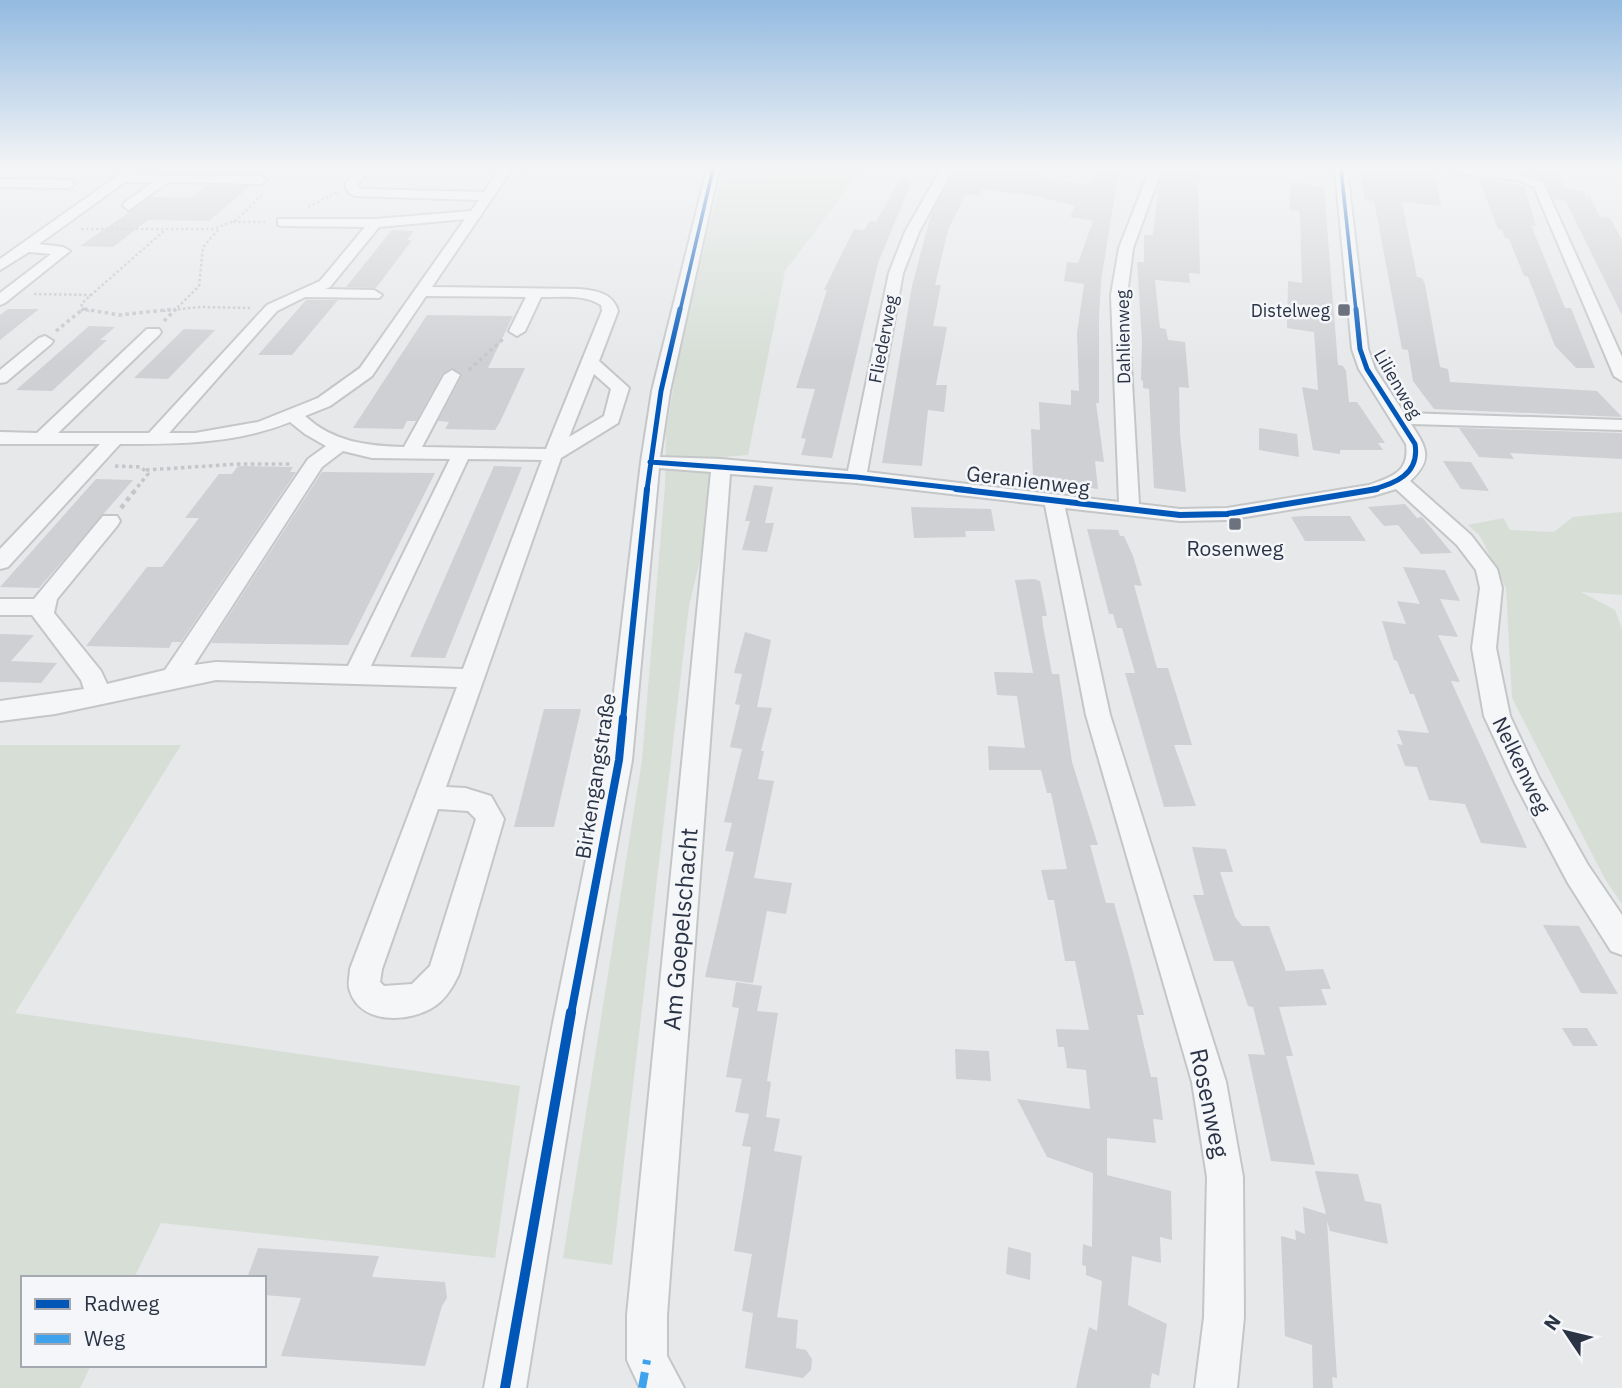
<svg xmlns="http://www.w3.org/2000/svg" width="1622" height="1388" viewBox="0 0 1622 1388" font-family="'IBM Plex Sans',sans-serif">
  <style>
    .green { fill: #d6ded6 }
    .building { fill: #ced0d3 }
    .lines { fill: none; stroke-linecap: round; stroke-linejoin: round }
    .minor-casing { stroke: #c4c6c8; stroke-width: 4 }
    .path-far2 { stroke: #c5c6ca; stroke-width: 2.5; stroke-dasharray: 2.5 2.5; stroke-linecap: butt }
    .path-far1 { stroke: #c5c6ca; stroke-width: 3.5; stroke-dasharray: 3.5 3.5; stroke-linecap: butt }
    .path { stroke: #c5c6ca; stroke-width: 4.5; stroke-dasharray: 4.5 4.5; stroke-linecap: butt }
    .minor { fill: #f5f6f7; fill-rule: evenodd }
    .quiet { stroke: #3ea3ec; stroke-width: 8; stroke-dasharray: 16 8; stroke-linecap: butt }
    .cycleway-far4-casing { stroke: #f4f6f9; stroke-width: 6 }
    .cycleway-far3-casing { stroke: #f4f6f9; stroke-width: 9 }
    .cycleway-far2-casing { stroke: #f4f6f9; stroke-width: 10 }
    .cycleway-far1-casing { stroke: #f4f6f9; stroke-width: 12 }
    .cycleway-casing { stroke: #f4f6f9; stroke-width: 15 }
    .cycleway-far4 { stroke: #0057b8; stroke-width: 3.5 }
    .cycleway-far3 { stroke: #0057b8; stroke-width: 5 }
    .cycleway-far2 { stroke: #0057b8; stroke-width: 6 }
    .cycleway-far1 { stroke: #0057b8; stroke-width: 8 }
    .cycleway { stroke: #0057b8; stroke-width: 10 }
    .poi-dot { fill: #6c737f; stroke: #f4f6f9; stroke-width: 2.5 }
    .labels { text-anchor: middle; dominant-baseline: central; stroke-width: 5; stroke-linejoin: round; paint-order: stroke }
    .far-poi-label { font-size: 18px; fill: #2b3445; stroke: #f4f6f9; text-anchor: end }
    .far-street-label { font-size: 18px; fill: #2b3445; stroke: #f4f6f9 }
    .street-label { font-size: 21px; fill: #2b3445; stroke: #f4f6f9 }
    .poi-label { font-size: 21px; fill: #2b3445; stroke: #f4f6f9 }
    .near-street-label { font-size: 24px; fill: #2b3445; stroke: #f4f6f9 }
  </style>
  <rect width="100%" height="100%" fill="#e6e8ea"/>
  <path class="green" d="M724 169H862L785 271 748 455 725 457 689 606 612 1265 563 1258 642 760 665 486 666 432 684 323Z
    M1622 512V595L1581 592 1615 610 1622 629V904L1605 879 1512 698 1506 588 1480 536 1468 525 1503 518 1510 530 1554 532 1573 517Z
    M0 745H181L15 1013 520 1086 495 1258 161 1223 134 1278H23V1365H91L80 1388H0Z"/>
  <path class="building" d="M955 169H997L1047 176 1045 179 1087 185 1092 177 1097 178 1102 169H1119L1101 281 1099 317V403H1096L1104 462 1095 461 1098 489 1060 483V478L1033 476 1031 429 1040 430 1039 402 1071 405V390L1079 391 1077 333 1084 284 1064 281 1067 262 1078 263 1093 221 1070 217 1075 206 1035 196 983 189 980 196 966 194 948 230 935 285H941L933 326 947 327 936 385H947L944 412 928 410 922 466 882 463 912 286 931 214Z
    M1164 169H1203L1198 185 1200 274 1189 273 1190 283 1155 280 1160 328 1166 329 1168 340 1185 342 1189 388 1179 387 1180 434 1186 492 1154 488 1149 389 1143 388V381L1141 380 1142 342 1137 262H1144V235H1153L1158 189Z
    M1360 169 1434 170 1441 206 1402 202 1417 277 1422 278 1425 284 1440 367 1448 369 1450 382 1597 391 1622 417 1434 409 1413 381 1408 350 1402 349 1374 201 1365 200Z
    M1532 169H1555L1565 189 1583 191 1586 197H1590L1600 217 1610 218 1622 240V315L1565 200 1553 199 1545 181 1536 177Z
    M901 178 911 183 878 263 832 458 801 455 806 439 801 438 815 389 796 388 827 290H824L854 229 864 230 870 221 876 222Z
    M1478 178 1524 186 1536 226 1531 225 1565 308H1571L1595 368H1576L1555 346 1528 277 1524 276 1509 239 1505 238 1502 230 1498 229Z
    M1290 182 1324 187 1338 365 1343 366 1346 371 1349 402H1357L1385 443H1378L1383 450H1340V454L1313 450 1302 387 1318 390 1314 332 1287 328 1288 281 1302 283 1300 217 1299 211 1290 210Z
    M206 185 250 186 209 221 148 220 113 247 80 246 151 197 190 198Z
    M392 230 414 231 407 240H412L376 288 346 287Z
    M306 300H338L292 355H258Z
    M8 309H39L0 340V315Z
    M427 315 513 316 488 368H525L500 422 495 430 445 429 449 422 438 421 462 376 461 373 451 368 442 374 416 421H407L403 429 353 428Z
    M89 326 115 327 100 340H107L52 391 16 390Z
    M184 329 215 330 168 379 134 378Z
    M1259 428 1297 434 1299 457 1259 450Z
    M1459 428 1622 433V459L1510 453 1514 459 1479 457Z
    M1443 461 1471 462 1489 491 1461 489Z
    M238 466 293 467 290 472H296L181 642H172L169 648 86 646 147 567H162L199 518H185L219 474H232Z
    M494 466 522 467 445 658 410 657Z
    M322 472 435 473 348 645 211 643Z
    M96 479 133 480 39 588 0 587Z
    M754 485 773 487 765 523H774L767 552 742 550 750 521H745Z
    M1405 504 1417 518 1422 517 1452 553 1421 554 1398 525 1384 526 1368 507Z
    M911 507 991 509 995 531H965L966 537 914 538Z
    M1303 516H1350L1366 541H1305L1291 517Z
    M1087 529 1118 530 1120 536H1124L1133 556 1142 586 1134 585 1157 668H1168L1192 745H1174L1196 806 1164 807 1125 673H1135L1122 628H1117L1113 614H1109Z
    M1403 567 1445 570 1460 601 1440 599 1458 637 1438 635 1460 682 1451 681 1527 848 1481 843 1465 804 1429 800 1417 767 1405 766 1397 744 1403 745 1397 730 1429 733 1414 694H1410L1397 661 1394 660 1382 621 1406 624 1397 601 1420 604Z
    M1034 579 1040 581 1047 616H1042L1043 626 1052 674H1059L1072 762 1098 845H1090L1106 903H1114L1130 960 1144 1015H1137L1151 1077H1157L1163 1120 1153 1119 1156 1143 1107 1138V1175L1171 1191 1172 1240 1160 1237 1161 1263 1132 1256 1128 1305 1167 1324 1159 1376 1152 1373 1150 1388H1076L1089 1327 1097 1331 1102 1281 1086 1275V1266L1082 1265 1083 1244 1092 1247 1093 1173 1047 1157 1017 1099 1090 1109 1086 1070 1067 1068 1064 1047H1058L1056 1029 1089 1030 1075 961H1065L1054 900H1048L1041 870 1067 869 1051 793H1047L1041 770H989L988 746 1025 748 1017 696 997 695 994 672 1033 673 1015 580Z
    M745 632 771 640 757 707 772 708 761 751H764L758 779 774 781 754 878 792 883 786 914 767 911 753 983 705 977 734 852 725 851 732 823 724 822 742 749 730 747 740 705 735 704 742 674 734 673Z
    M0 634 34 635 11 661 57 663 41 683 0 682Z
    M544 709H581L554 827H514Z
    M1192 847 1226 849 1233 872H1220L1235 917 1242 926H1269L1286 971 1323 969 1331 989H1321L1327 1005 1279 1007 1293 1056H1286L1315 1165 1271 1161 1248 1054 1265 1055 1253 1007 1248 1006 1233 961H1214L1193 895H1204Z
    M1543 925 1579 926 1618 994 1581 993Z
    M736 982 762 986 757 1011 778 1013 767 1081 771 1082 766 1117 780 1119 774 1151 802 1156 777 1317 798 1320 796 1348 806 1350 812 1359 811 1370 803 1378 745 1368 753 1313 742 1311 752 1254 734 1251 751 1147 742 1146 749 1114 735 1112 742 1079 726 1077 739 1008 732 1007Z
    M1562 1028H1587L1598 1046H1573Z
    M955 1049 989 1051 991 1081 956 1079Z
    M1315 1171 1358 1174 1365 1201 1381 1204 1388 1244 1330 1231 1327 1221 1337 1378 1332 1377 1333 1388H1313L1312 1345 1285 1336 1281 1236 1296 1240 1295 1230 1305 1234 1303 1207 1326 1214Z
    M1008 1247 1031 1253 1030 1280 1006 1274Z
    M258 1248 379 1256 372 1277 445 1282 447 1298 442 1306 425 1366 281 1356 301 1298 264 1295V1278H247Z"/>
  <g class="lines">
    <defs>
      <path id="minor" d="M127 169H141L135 175 261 176 267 180 261 184 168 182 129 210 123 206 124 203 153 182H125L39 244 63 247 70 251 5 303 0 305V293L51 254 29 252 0 270V259Z
        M357 169H370L357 185 361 189 484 192 500 169H512L432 287 580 289C597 291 613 293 618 311L599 361 629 388 618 423 561 458 446 787 465 788 491 796 504 819 459 974C454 984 449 994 440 1002 417 1023 361 1027 350 991 347 984 350 976 350 969L457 687 216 680 55 714 0 721V701L84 689 81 680 32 615H0V599H34L103 516H117L120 521 117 526 57 599 54 613 101 671 107 684 165 670 308 459 326 446 305 434 290 422C235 444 178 444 120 444L8 567 0 569V549L100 444H0V432L37 433 147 329H159L161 332 159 335 58 433H149L267 305 320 281 365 227 283 226 278 225V219H375L471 211 479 200 355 196 349 193 345 185ZM465 219 360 368 318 398 258 422 195 433H169L277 311 305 297 379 298 382 295 374 290 325 289 330 287 379 227ZM426 296 526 297 509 331 517 336 525 331 541 297C561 297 584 294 601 305L602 311 546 449 422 447 460 375 452 370 444 375 404 447C367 446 333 442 305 416L330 406 372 376ZM594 374 611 389 604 416 569 437ZM343 451 372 458 450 459 348 666 216 662 194 665 322 467ZM468 459 542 460 463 669 371 666ZM438 809 468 811 476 819 430 966 412 984 384 986 380 982 382 969Z
        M707 169H719L670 391 660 457 721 459 848 471 889 273 905 232 941 169H953L919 232 903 273 867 472 1119 502 1111 295 1119 248 1150 169H1162L1133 248 1127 295 1139 504 1180 509 1227 508 1369 485C1392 477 1410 472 1406 444L1359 369 1352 349 1335 169H1347L1368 349 1375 369 1404 413 1622 420V430L1411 424C1426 447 1434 459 1410 481L1471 535 1497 569 1502 588 1496 648 1510 716 1539 778 1588 865 1622 915V955L1611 951 1568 883 1515 783 1484 716 1472 648 1480 588 1476 570 1457 545 1396 489 1373 496 1227 520 1180 521 1065 508 1110 715 1226 1082 1243 1177 1244 1317 1237 1388H1195L1204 1317 1207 1177 1192 1082 1086 715 1045 505 856 483 730 474 667 1315V1356L684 1388H640L627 1360V1315L711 472 659 468 632 760 584 1028 526 1388H484L552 1028 606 760 641 462 652 391Z
        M1450 169C1483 169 1513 170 1543 182L1622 357V381L1614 376 1534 187 1517 180 1456 173Z
        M0 179 69 180 75 184 69 188 0 187Z
        M45 336 53 341 51 344 6 382 0 383V370L39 338Z"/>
    </defs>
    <use href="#minor" class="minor-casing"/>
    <path class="path-far2" d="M521 172 597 169
      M308 207 338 192
      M233 222H267
      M81 229H213L236 220 263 194
      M34 294 91 295
      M81 311 83 309
      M89 311 81 308 82 303 165 230
      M163 311 200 307 250 308
      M174 311 199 286 203 247 220 228"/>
    <path class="path-far1" d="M84 309 119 315 175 309
      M164 321 176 309
      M56 331 83 309
      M469 370 504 338
      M115 466 141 467 148 474 135 490
      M146 470 239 464H292"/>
    <path class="path" d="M121 508 136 489"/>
    <use href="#minor" class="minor"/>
    <path class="quiet" d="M642 1388 647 1360"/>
    <defs>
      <path id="cycleway-far4" d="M1341 169 1356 311
        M680 311 713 169"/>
      <path id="cycleway-far3" d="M1356 309 1360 349 1367 369 1415 444C1420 474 1395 484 1370 490
        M650 462 856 477 971 490
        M647 490 661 391 680 309"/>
      <path id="cycleway-far2" d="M956 489 1180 515 1227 514 1377 489
        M623 720 647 489"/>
      <path id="cycleway-far1" d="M571 1014 619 760 623 718"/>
      <path id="cycleway" d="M505 1388 571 1012"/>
    </defs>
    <use href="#cycleway-far4" class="cycleway-far4-casing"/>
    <use href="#cycleway-far3" class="cycleway-far3-casing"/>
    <use href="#cycleway-far2" class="cycleway-far2-casing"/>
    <use href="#cycleway-far1" class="cycleway-far1-casing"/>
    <use href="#cycleway" class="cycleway-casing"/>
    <use href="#cycleway-far4" class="cycleway-far4"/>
    <use href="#cycleway-far3" class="cycleway-far3"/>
    <use href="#cycleway-far2" class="cycleway-far2"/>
    <use href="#cycleway-far1" class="cycleway-far1"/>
    <use href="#cycleway" class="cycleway"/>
  </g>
  <linearGradient id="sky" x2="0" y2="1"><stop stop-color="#93bae0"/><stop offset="0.46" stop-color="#f4f5f6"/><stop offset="1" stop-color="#f4f5f6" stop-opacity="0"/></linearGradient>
  <rect width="1622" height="364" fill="url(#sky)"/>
  <g class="poi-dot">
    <rect x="1337" y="303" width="14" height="14" rx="3.5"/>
    <rect x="1228" y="517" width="14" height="14" rx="3.5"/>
  </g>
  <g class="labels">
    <g class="far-poi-label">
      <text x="1330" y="310">Distelweg</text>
    </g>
    <g class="far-street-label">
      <text transform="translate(1123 337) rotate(-91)">Dahlienweg</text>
      <text transform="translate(883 339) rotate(-79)">Fliederweg</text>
      <text transform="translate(1398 384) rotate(60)">Lilienweg</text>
    </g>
    <g class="street-label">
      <text transform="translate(1028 480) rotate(7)">Geranienweg</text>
      <text transform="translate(1522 765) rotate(64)">Nelkenweg</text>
      <text transform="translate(595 776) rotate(-81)">Birkengangstraße</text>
    </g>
    <g class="poi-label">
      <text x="1235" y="548">Rosenweg</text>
    </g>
    <g class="near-street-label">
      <text transform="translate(680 929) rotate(-85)">Am Goepelschacht</text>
      <text transform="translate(1210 1103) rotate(78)">Rosenweg</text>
    </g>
  </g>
  <rect x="21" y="1276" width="245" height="91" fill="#f4f6f9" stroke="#a4a8b1" stroke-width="2"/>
  <rect x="35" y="1299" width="35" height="10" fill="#0057b8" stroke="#a4a8b1" stroke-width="2"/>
  <text x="84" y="1311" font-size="21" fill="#2b3445">Radweg</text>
  <rect x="35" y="1334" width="35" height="10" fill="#3ea3ec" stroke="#a4a8b1" stroke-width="2"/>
  <text x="84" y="1346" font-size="21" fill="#2b3445">Weg</text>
  <g transform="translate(1566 1332) rotate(305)" stroke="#f4f6f9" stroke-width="5" paint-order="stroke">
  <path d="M0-5L12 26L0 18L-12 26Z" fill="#2b3445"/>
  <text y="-10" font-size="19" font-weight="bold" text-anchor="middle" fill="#2b3445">N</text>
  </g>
</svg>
